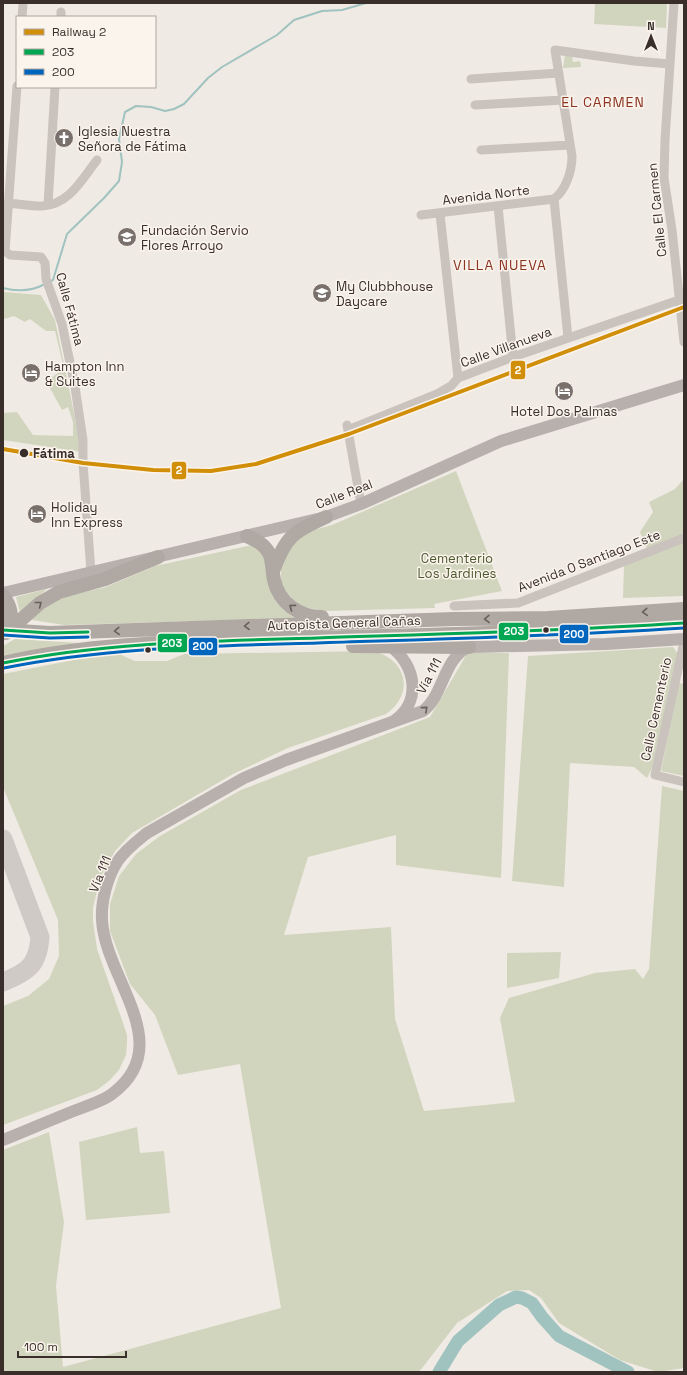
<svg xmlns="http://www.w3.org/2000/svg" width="687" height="1375" viewBox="0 0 687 1375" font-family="'Space Grotesk',sans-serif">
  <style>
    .green { fill: #d2d5be }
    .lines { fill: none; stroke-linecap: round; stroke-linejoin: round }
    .stream { stroke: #a0c3c0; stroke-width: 2 }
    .river { stroke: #a0c3c0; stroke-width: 13 }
    .taxiway { stroke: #d0cac6; stroke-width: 19 }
    .minor { stroke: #c9c2bd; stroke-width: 9 }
    .major { stroke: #b8b0ac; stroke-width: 12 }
    .highway { stroke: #afa8a3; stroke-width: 14 }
    .bus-1-casing { stroke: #fbf4ed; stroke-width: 6 }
    .bus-2-casing { stroke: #fbf4ed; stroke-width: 6 }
    .bus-1 { stroke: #00a651; stroke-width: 3 }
    .bus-2 { stroke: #0065bd; stroke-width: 3 }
    .rail-1-casing { stroke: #fbf4ed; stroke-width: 7 }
    .rail-1 { stroke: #d18e08; stroke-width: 4 }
    .oneway { stroke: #695f5a }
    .oneway2 { stroke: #6c625e }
    .stop-dot { fill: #3a2e2a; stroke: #fbf4ed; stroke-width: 1.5 }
    .labels { text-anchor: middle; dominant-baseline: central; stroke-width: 3; stroke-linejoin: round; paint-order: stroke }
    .poi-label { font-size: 13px; fill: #3a2e2a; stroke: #fbf4ed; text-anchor: start }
    .street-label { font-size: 13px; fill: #3a2e2a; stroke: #fbf4ed }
    .stop-label { font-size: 13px; font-weight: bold; fill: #3a2e2a; stroke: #fbf4ed; text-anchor: start }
    .park-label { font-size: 13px; fill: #4c592e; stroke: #fbf4ed }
    .neighbourhood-label { font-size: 14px; letter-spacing: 1px; fill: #8b3422; stroke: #fbf4ed }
    .line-badge { stroke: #fbf4ed; stroke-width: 1.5 }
    .badge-label { font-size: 11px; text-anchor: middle; font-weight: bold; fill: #fff }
  </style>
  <rect width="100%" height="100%" fill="#f0eae4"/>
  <path class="green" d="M595 3H667L666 28 594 24Z
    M565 55 572 56 573 62 580 61 581 67 563 68Z
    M3 292 41 295 55 320 82 452 3 440V413L17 412 33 435 73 436V422L68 407 62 410 46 381 64 369 55 331H46L30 319 25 322 14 316 4 319Z
    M456 471 502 591 434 604 435 608 326 611 303 607 294 601 284 589 281 581V567L283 559 302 533 332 525Z
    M684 479V534L647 549 640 532 653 512 649 502 675 489Z
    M684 540V596L623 598 624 566Z
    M252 545C271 550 266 583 273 597 278 606 287 613 295 618L64 625 32 620 33 616 61 597 106 587 155 566Z
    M47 589 20 613 16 597Z
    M15 639 79 643 3 660V646Z
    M673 647 678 654 652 768 647 778 634 767 570 763 564 887 512 881 528 656Z
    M371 651C406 657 416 693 386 714L288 748 233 774 132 833 115 851 100 878 93 908V921L97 949 122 1020 127 1035V1044L126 1055 119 1070 109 1081 97 1090 3 1125V1006L28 996 49 979 59 956 58 920 3 787V674L89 657 119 654 135 661H167L184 654Z
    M468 652 509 653 501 878 396 865V835L308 857 284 935 391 927 395 1019 424 1111 515 1102 500 1018 509 998 595 973 635 969 643 979 649 969 662 786 684 791V1368L658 1372 620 1360 559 1323 541 1298 529 1290 507 1291 457 1323 419 1372H3V1150L49 1132 64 1222 56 1286 63 1367 281 1308 240 1064 178 1075 155 1015 130 984 110 931V904L119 876 136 854 160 836 241 790 430 717Z
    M679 683 684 684V776L661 771Z
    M561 952 559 978 507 988V953Z
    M137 1127 140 1153 164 1151 170 1213 86 1220 79 1142Z"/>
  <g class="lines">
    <path class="stream" d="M49 282 53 280 67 234 104 198 119 181 122 162 119 139 125 112 136 106 151 107 165 111 174 109 184 104 208 78 222 67 277 35 294 20 322 11 342 10 366 3
      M3 288C18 292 32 291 45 284"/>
    <path class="river" d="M439 1372 458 1341 499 1305 516 1297 522 1298 532 1303 542 1317 559 1336 628 1372"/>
    <path class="taxiway" d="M3 839 40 937C38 965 28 972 3 982"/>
    <path class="minor" d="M674 3 665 140 664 178 672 230 684 342
      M22 17 23 4
      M61 17V12
      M471 79 559 73
      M17 86 5 251 10 255 41 257 45 263 46 279 62 324 75 387 83 440V463L91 572
      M475 105 563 100
      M481 150 570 145
      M554 199C566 190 572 171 572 156L555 50 634 61 670 64
      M554 199 568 338
      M8 203C19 204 31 206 42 206 69 205 82 179 97 160
      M48 205 55 87
      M498 206 513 357
      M440 214 458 378
      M421 215 554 199
      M347 425 361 504
      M348 430 437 394 451 386 458 378 513 357 679 300
      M454 606 518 603 684 538
      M684 642 655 775 684 782"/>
    <path class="major" d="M3 593 326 517 361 504 501 441 684 385
      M391 647C416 665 422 702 394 721
      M3 1140C28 1130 53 1119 79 1109 89 1105 103 1101 112 1094 178 1045 105 979 102 920 101 901 107 878 117 862 125 850 137 841 147 833L244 778 286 760 423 711C444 695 443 658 469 647L606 644 684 639"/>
    <path class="highway" d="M247 536C256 540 264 544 269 553 273 561 272 571 274 580 279 603 299 617 322 617
      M273 571C286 536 293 532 326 517
      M3 596C12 607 12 617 10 630
      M3 630 50 633 454 619 548 618 684 609
      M6 633 40 603 59 592 105 579 158 557
      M353 646 469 647
      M3 663C94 642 186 642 279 639 414 635 550 633 684 623"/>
    <defs>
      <path id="bus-1" d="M3 630 50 633 88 632
        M3 663C107 642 212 641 317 638 440 634 562 631 684 623"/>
      <path id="bus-2" d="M3 635 50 638 88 637
        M4 668C108 647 212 646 318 643 440 639 562 636 684 628"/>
    </defs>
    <use href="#bus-1" class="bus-1-casing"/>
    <use href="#bus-2" class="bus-2-casing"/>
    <use href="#bus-1" class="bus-1"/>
    <use href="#bus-2" class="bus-2"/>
    <defs>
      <path id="rail-1" d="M3 449 83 463 153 470 211 471 256 464 349 434 684 307"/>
    </defs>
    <use href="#rail-1" class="rail-1-casing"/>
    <use href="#rail-1" class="rail-1"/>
  </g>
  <defs><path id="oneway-chevron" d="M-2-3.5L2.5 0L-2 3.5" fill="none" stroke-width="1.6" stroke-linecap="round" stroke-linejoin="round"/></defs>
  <g class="oneway">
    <use href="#oneway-chevron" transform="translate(39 604) rotate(-38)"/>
    <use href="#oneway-chevron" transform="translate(292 607) rotate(-144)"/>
    <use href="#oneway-chevron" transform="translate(645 612) rotate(176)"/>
    <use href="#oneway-chevron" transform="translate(487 619) rotate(179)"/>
    <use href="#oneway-chevron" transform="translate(247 626) rotate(178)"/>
    <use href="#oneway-chevron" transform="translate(117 631) rotate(177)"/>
  </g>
  <use class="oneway2" href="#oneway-chevron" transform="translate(425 709) rotate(-41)"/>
  <defs>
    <symbol id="church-disc" viewBox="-11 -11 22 22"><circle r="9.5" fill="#7a706b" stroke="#fbf4ed"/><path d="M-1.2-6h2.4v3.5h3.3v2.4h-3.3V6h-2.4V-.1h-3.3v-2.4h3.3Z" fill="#fff"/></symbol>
    <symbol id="school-disc" viewBox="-11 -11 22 22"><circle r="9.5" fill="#7a706b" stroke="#fbf4ed"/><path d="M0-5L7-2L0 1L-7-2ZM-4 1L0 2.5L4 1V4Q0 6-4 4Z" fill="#fff"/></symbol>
    <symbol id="hotel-disc" viewBox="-11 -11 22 22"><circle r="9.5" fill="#7a706b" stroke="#fbf4ed"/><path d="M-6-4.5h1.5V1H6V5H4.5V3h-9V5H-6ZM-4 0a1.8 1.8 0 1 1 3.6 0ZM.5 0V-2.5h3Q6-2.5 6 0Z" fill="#fff"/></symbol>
  </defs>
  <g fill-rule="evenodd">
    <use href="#church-disc" x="53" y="127" width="22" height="22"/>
    <use href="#school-disc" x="116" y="226" width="22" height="22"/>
    <use href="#school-disc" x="311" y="282" width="22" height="22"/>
    <use href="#hotel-disc" x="20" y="362" width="22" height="22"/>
    <use href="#hotel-disc" x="553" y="380" width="22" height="22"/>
    <use href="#hotel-disc" x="26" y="503" width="22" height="22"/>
  </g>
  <g class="stop-dot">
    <circle cx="24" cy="453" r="5"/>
    <circle cx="546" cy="630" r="3.5"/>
    <circle cx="148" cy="650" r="3.5"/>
  </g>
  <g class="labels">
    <g class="poi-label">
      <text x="78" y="131">Iglesia Nuestra<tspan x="78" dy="15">Señora de Fátima</tspan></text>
      <text x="141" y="230">Fundación Servio<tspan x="141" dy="15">Flores Arroyo</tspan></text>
      <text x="336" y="286">My Clubbhouse<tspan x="336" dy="15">Daycare</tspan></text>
      <text x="45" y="366">Hampton Inn<tspan x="45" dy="15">&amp; Suites</tspan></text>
      <text x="564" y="411" text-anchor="middle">Hotel Dos Palmas</text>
      <text x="51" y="507">Holiday<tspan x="51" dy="15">Inn Express</tspan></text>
    </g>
    <g class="street-label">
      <text transform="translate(486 195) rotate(-7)">Avenida Norte</text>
      <text transform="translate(657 210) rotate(-96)">Calle El Carmen</text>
      <text transform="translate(70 309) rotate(75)">Calle Fátima</text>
      <text transform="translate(506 347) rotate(-20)">Calle Villanueva</text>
      <text transform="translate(344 494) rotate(-21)">Calle Real</text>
      <text transform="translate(589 561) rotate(-21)">Avenida 0 Santiago Este</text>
      <text transform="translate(344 623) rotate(-2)">Autopista General Cañas</text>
      <text transform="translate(429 676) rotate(-62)">Vía 111</text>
      <text transform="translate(656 709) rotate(-78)">Calle Cementerio</text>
      <text transform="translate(100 874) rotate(-68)">Vía 111</text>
    </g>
    <g class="stop-label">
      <text x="33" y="453">Fátima</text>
    </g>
    <g class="park-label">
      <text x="457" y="558">Cementerio<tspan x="457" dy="15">Los Jardines</tspan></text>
    </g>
    <g class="neighbourhood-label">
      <text x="603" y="102">EL CARMEN</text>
      <text x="500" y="265">VILLA NUEVA</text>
    </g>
  </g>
  <g class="line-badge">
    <rect x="510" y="360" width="16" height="20" rx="4" fill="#d18e08"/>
    <rect x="171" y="461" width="16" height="19" rx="4" fill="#d18e08"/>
    <rect x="498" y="622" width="31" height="19" rx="4" fill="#00a651"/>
    <rect x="559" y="624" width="30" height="20" rx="4" fill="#0065bd"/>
    <rect x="157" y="633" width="31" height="20" rx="4" fill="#00a651"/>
    <rect x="188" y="637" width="30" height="19" rx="4" fill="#0065bd"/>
  </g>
  <g class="badge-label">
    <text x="518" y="374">2</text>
    <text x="179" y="474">2</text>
    <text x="514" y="635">203</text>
    <text x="574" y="638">200</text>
    <text x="172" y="647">203</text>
    <text x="203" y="650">200</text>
  </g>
  <rect width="687" height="1375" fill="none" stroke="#3a2e2a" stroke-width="8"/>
  <rect x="16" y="16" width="140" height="72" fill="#fbf4ed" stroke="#aea59f"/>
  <rect x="24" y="29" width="20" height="6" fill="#d18e08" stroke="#aea59f"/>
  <text x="52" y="36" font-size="12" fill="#3a2e2a">Railway 2</text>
  <rect x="24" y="49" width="20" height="6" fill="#00a651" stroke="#aea59f"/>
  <text x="52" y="56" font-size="12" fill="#3a2e2a">203</text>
  <rect x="24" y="69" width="20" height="6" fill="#0065bd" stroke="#aea59f"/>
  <text x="52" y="76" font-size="12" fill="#3a2e2a">200</text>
  <g transform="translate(651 36)" stroke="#fbf4ed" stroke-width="3" paint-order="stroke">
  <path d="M0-3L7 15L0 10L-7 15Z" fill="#3a2e2a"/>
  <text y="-6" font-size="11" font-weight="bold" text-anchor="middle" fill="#3a2e2a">N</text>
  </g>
  <path d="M18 1351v6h108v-6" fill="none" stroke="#3a2e2a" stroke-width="2"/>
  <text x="24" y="1351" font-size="12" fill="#3a2e2a" stroke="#fbf4ed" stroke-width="3" paint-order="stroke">100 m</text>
</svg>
